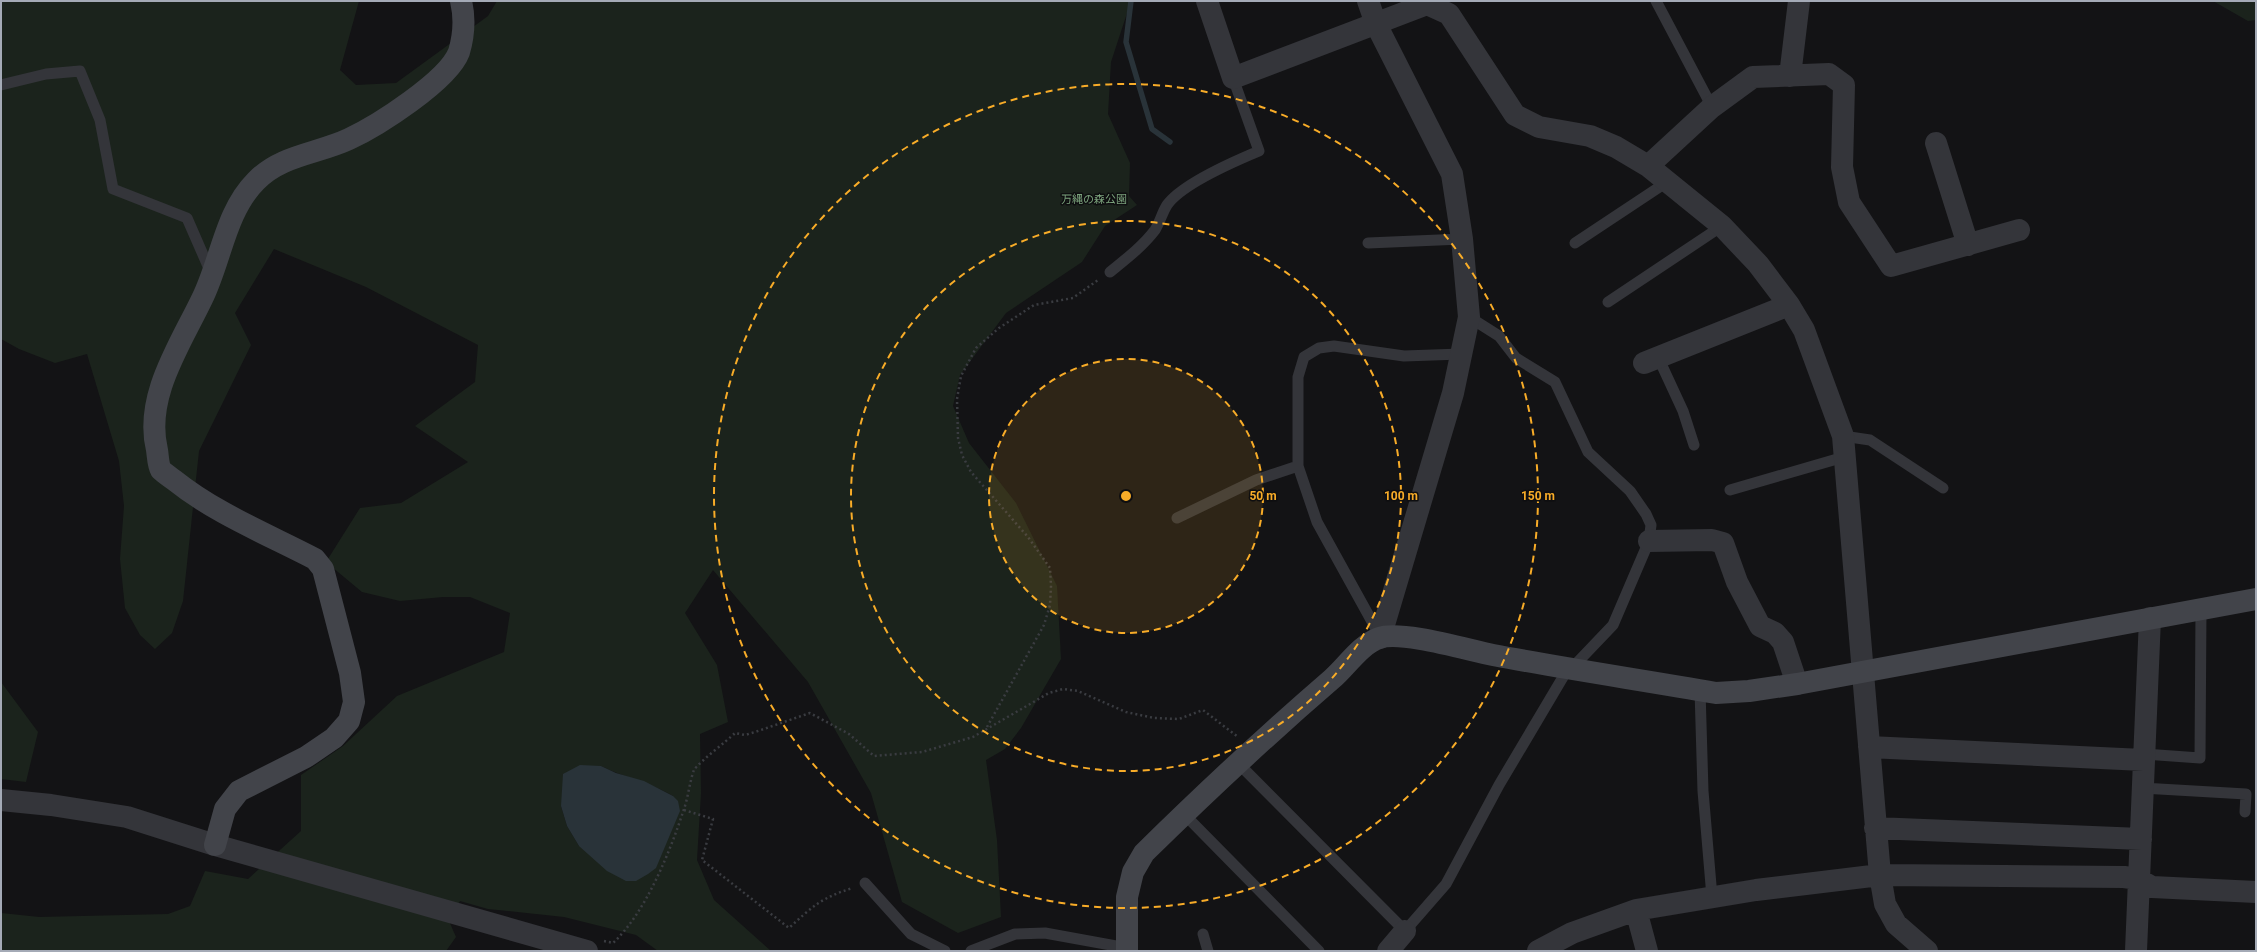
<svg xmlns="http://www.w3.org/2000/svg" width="2257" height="952" viewBox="0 0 2257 952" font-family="Roboto,'Noto Sans JP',sans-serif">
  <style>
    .green { fill: #1b231c; fill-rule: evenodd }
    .water { fill: #293339 }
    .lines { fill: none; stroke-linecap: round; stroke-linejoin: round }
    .stream { stroke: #293339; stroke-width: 5.5 }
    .path { stroke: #3a3c41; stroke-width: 2.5; stroke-dasharray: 2 3; stroke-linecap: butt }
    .lane { stroke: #34353a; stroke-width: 11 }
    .street { stroke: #34353a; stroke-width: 22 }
    .secondary { stroke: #42444a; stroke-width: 22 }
    .ring { fill: none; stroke: #f8ac28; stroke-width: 2; stroke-dasharray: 7 5 }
    .labels { text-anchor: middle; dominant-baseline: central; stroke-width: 3; stroke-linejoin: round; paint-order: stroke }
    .park-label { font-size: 11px; fill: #7ba27c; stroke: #0e0e10 }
    .centre { fill: #f8ac28; stroke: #0e0e10; stroke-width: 2 }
    .ring-label { font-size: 12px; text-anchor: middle; font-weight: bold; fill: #f8ac28; stroke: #0e0e10; stroke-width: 3; stroke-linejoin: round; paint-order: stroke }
  </style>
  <rect width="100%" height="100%" fill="#131315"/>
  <path class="green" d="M1 1H359L340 70 356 85 396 83 488 16 497 1H1131L1111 62 1108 114 1130 163 1129 196 1137 205 1105 226 1082 262 1006 313 960 375 953 406 969 443 1016 503 1057 586 1061 659 1021 728 1005 749 986 760 997 840 1001 917 958 933 902 902 871 793 808 682 713 570 685 613 717 665 728 722 700 734 701 793 697 860 714 900 771 951H658L636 935 564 917 488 909 460 901 449 921 456 937 446 951H1V913L39 917 168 914 190 906 205 871 248 879 301 831V775L343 746 397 696 504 652 510 613 470 597H443L400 601 362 592 326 562 360 508 401 503 468 462 415 426 475 382 478 345 366 287 274 249 235 313 251 345 199 451 183 601 172 633 155 649 140 635 125 608 120 559 124 506 119 461 87 354 55 363 19 349 1 339ZM601 766C625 778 649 782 673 796L579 846 567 826 561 806Z
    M2213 1H2256V20L2248 21Z
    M1 682 38 732 26 782 1 779Z"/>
  <path class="water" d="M580 765 601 766 616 773 644 781 673 796 678 801 680 811 656 868 648 874 636 881H626L607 871 579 846 567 826 561 806 563 774Z"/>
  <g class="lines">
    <path class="stream" d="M1131 1 1126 42 1152 129 1170 142"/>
    <path class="path" d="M987 727 1044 625 1050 605 1051 586 1050 568 1028 537 971 472 962 455 958 438 957 399 961 376 976 348 999 328 1034 305 1073 298 1098 280
      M684 810 713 819 702 860 789 928C812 907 822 897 853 888
      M604 941 613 943C646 912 670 852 684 809 688 798 690 780 694 770 699 762 727 741 735 733L745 735 755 732 810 713 849 734 874 756 922 752 973 737 1049 693 1063 689 1078 691 1126 712 1154 718 1179 719 1203 710 1238 737"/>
    <path class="lane" d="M1656 1 1712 107
      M1 85 46 74 80 71 100 120 113 189 187 218 211 273
      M1368 243 1462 239
      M1575 243 1667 182
      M1110 272C1126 259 1143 246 1155 230 1160 222 1162 213 1167 205 1182 184 1235 161 1259 151L1233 78
      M1608 302 1722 226
      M1469 317 1499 336 1516 358 1555 382 1588 452 1630 491 1646 514 1651 525 1649 541 1613 625 1572 668
      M1658 357 1683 411 1694 445
      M1843 436 1870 440 1943 488
      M1730 490 1844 457
      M1177 518 1256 480 1298 466
      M1380 636 1317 522 1298 466V377L1304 357 1319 348 1334 346 1404 356 1461 354
      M1700 690 1703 791 1712 897
      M2144 754 2200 758 2201 609
      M1238 763 1405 931 1446 884 1499 785 1569 667
      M2142 788 2246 794 2245 812
      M1184 814 1319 951
      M865 883 911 934 945 951
      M1203 934 1208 951
      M971 951 1015 934 1045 933 1127 948"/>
    <path class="street" d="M1207 1 1233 78 1427 4 1449 14 1515 115 1539 127 1590 136 1616 147 1648 166 1722 226 1758 264 1789 305 1804 330 1843 436 1880 875 1885 904 1896 924 1927 951
      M1368 1 1376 24 1452 174 1462 239 1469 317 1453 393 1380 638
      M1790 76 1799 1
      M1936 143 1968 245
      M1648 166 1712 107 1753 77 1829 74 1844 85 1842 167 1849 202 1891 266 2019 230
      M1644 363 1789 305
      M1649 541 1712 540 1723 543 1737 582 1760 626 1775 633 1783 642 1797 684
      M1869 747 2143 760
      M1 800 51 805 127 817 215 845 587 951
      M1875 828 2141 839
      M1636 910 1647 951
      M1388 951 1405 931
      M1538 951 1572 933 1636 910 1756 890 1880 875 2124 877 2138 879 2152 887 2256 892
      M2136 951 2150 618"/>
    <path class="secondary" d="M215 845 225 809 239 791 306 757 334 738 349 721 354 702 350 673 323 569 315 559C267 534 215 513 174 480 170 477 164 473 161 470 158 465 158 456 157 450 144 397 180 345 202 299 221 261 225 212 256 181 281 155 317 154 349 139 377 126 448 81 459 52 464 35 465 18 461 1
      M1127 951V897L1133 872 1144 853C1205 793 1267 735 1332 679 1347 666 1360 645 1379 638 1401 630 1468 650 1493 655 1567 669 1642 680 1716 693L1749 691 1797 684 2256 599"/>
  </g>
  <circle cx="1126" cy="496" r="137" fill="#f8ac28" fill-opacity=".12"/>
  <g class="ring">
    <circle cx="1126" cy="496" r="137"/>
    <circle cx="1126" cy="496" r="275"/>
    <circle cx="1126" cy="496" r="412"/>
  </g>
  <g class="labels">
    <g class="park-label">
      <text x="1094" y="199">万縄の森公園</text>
    </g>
  </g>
  <circle cx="1126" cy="496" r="6" class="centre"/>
  <g class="ring-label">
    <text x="1263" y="500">50 m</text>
    <text x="1401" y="500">100 m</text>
    <text x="1538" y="500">150 m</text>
  </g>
  <rect width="2257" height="952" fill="none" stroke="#a4aab6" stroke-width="4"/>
</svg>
